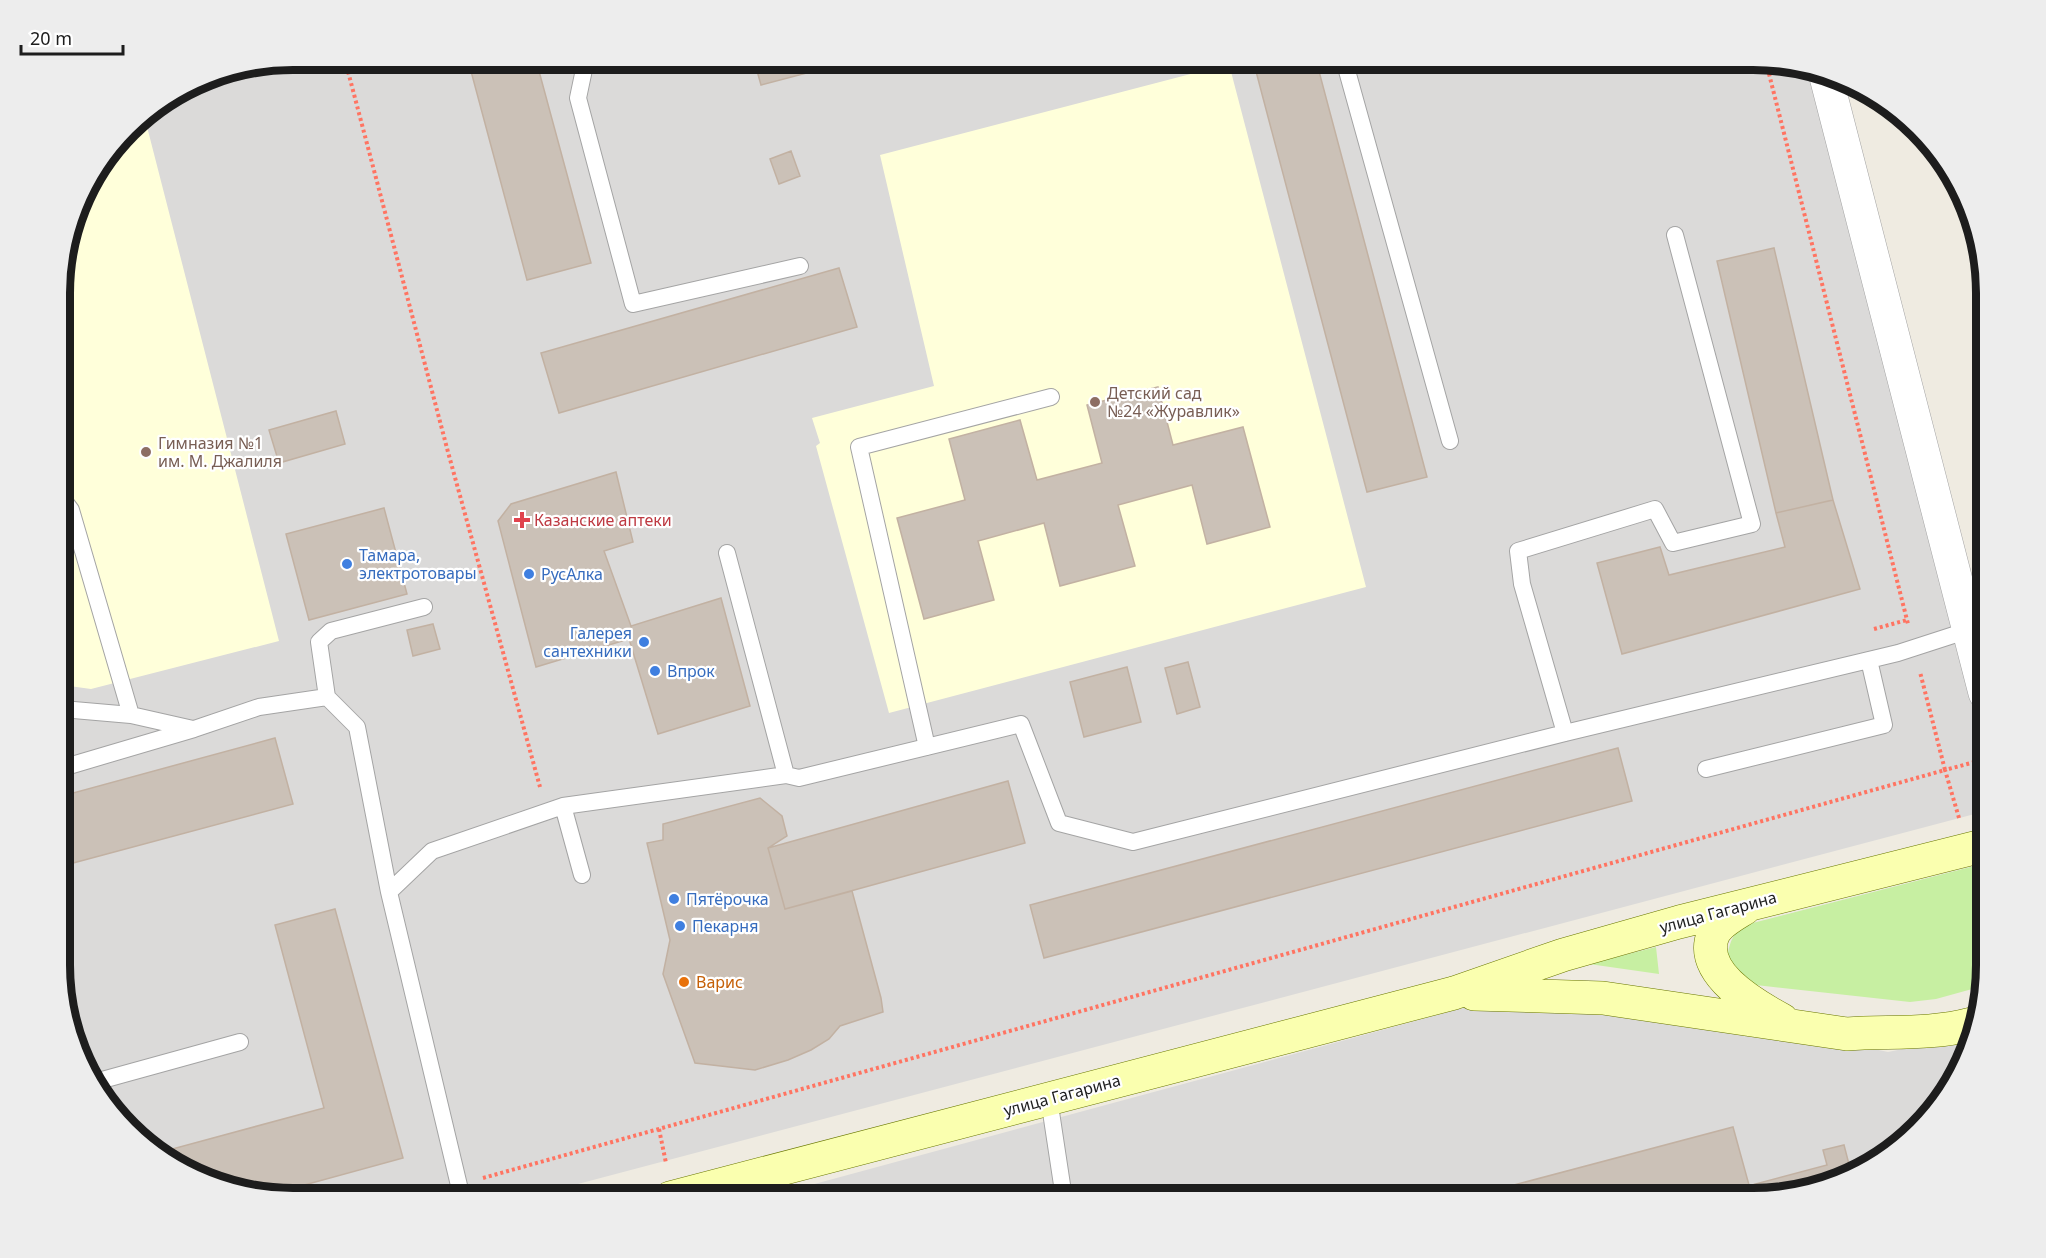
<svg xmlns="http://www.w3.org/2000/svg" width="2046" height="1258" viewBox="0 0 2046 1258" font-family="'Noto Sans',sans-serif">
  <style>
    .residential { fill: #dbdad9 }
    .education { fill: #ffffda }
    .grass { fill: #c7efa2 }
    .building { fill: #cbc1b7; stroke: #c2b1a2; stroke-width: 1.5 }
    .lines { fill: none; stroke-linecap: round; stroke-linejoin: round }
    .lane-casing { stroke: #a4a4a4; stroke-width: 18 }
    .street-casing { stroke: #a4a4a4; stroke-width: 34 }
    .secondary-casing { stroke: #697700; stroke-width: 34 }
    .path { stroke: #ff7462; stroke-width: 4; stroke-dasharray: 3 3; stroke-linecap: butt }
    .lane { stroke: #fff; stroke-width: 16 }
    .street { stroke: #fff; stroke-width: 33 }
    .secondary { stroke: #faffaf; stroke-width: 33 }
    .education-dot { fill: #8d6e63; stroke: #fff; stroke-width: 2 }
    .health-dot { fill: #e0444e; stroke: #fff; stroke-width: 2 }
    .shop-dot { fill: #3f7fe0; stroke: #fff; stroke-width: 2 }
    .food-dot { fill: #e8710a; stroke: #fff; stroke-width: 2 }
    .labels { text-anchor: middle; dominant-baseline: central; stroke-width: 4.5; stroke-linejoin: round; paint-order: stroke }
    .education-label { font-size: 16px; fill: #785e54; stroke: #fff; text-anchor: start }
    .health-label { font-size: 16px; fill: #be3a42; stroke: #fff; text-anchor: start }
    .shop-label { font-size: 16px; fill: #366cbe; stroke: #fff; text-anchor: start }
    .street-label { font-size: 16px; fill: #1d1d1d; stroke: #fff }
    .food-label { font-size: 16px; fill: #c56008; stroke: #fff; text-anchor: start }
    .rim { fill: none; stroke: #1d1d1d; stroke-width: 8 }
  </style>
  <rect width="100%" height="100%" fill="#efebe1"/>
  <path class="residential" d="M294 60H1752L1811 68 1985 718 1986 811 525 1198H294L233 1190 177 1166 99 1094 62 994V264L84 190 139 118 205 78Z
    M1478 1004 1572 1009 1855 1045 1888 1052 1968 1036 1954 1081 1917 1130 1869 1166 1767 1198H763Z"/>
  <path class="education" d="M1229 64 1366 587 889 713 816 446 820 443 812 418 934 386 880 155Z
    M144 115 279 641 91 689 62 685V264L84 190 139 118Z"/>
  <path class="grass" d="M1986 863V979L1983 986 1936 999 1910 1002 1747 984 1727 958C1730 942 1732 934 1745 925Z
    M1656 947 1659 974 1589 964Z"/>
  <path class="building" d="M468 60H536L591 263 527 280Z
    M754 60H856L761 85Z
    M1253 60H1316L1427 477 1367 492Z
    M791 151 800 176 779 184 770 159Z
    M1774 248 1833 500 1776 513 1717 261Z
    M839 268 857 327 559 413 541 353Z
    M1158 387 1173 445 1243 427 1270 527 1207 544 1192 485 1118 505 1135 566 1060 586 1044 523 978 541 994 600 924 619 897 518 965 500 949 439 1020 420 1037 480 1102 463 1087 405Z
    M336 411 345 444 279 463 269 430Z
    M616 472 633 542 604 551 631 626 629 639 536 667 498 521 511 504Z
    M1833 500 1860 589 1622 654 1597 563 1660 547 1669 575 1785 547 1776 513Z
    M384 508 407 594 309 620 286 534Z
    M721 598 750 706 658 734 629 639 631 626Z
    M433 624 440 649 413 656 407 630Z
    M1188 662 1200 707 1177 714 1165 668Z
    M1127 667 1141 722 1084 737 1070 682Z
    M275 738 293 804 62 866V796Z
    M1618 748 1632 801 1044 958 1030 905Z
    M1008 781 1025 843 785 909 768 848Z
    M760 798 782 816 787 836 768 848 785 909 852 891 881 998 883 1012 840 1026 829 1039 811 1050 788 1060 755 1070 695 1063 663 974 670 940 647 843 663 840V824Z
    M335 909 403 1158 268 1195 233 1190 177 1166 161 1152 324 1108 275 925Z
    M1733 1127 1749 1185 1702 1198H1465Z
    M1844 1145 1851 1172 1767 1198H1703L1827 1165 1823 1150Z"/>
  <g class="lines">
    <defs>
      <path id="lane" d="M586 60 578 98 633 304 800 266
        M1344 60 1450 441
        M62 498 71 510 131 715
        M727 553 786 775
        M327 697 319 642 331 631 424 607
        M62 709 131 715 193 729
        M1565 733 1522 584 1518 551 1655 509 1673 543 1752 524 1675 235
        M927 747 859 447 1051 397
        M62 768 194 729 259 707 327 697 357 727 389 892 462 1198
        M1706 769 1884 725 1869 660
        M563 806 582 875
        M389 892 432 851 563 806 786 775 799 778 1021 724 1059 823 1133 842 1565 733 1898 653 1969 630
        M95 1082 240 1042
        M1049 1099 1064 1198"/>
      <path id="street" d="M1825 73 1985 693"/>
      <path id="secondary" d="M1745 908C1734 915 1718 923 1713 935 1698 973 1756 1006 1782 1020
        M1474 994 1603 998 1847 1034C1889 1031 1931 1035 1972 1024
        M670 1198 1454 993 1563 955 1679 922 1986 845"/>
    </defs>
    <use href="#lane" class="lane-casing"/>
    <use href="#street" class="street-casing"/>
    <use href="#secondary" class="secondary-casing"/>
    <path class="path" d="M345 60 448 452 540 787
      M1766 62 1908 624
      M1874 629 1907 620
      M1959 818 1945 770 1986 759
      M1977 883 1986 914
      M659 1129 666 1163
      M483 1178 1945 770 1920 672
      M407 1198 435 1191"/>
    <use href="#lane" class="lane"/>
    <use href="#street" class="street"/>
    <use href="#secondary" class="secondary"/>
  </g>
  <g class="education-dot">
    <circle cx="1095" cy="402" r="6"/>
    <circle cx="146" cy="452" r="6"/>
  </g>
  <path class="health-dot" d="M519 511h6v6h6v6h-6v6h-6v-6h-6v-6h6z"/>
  <g class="shop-dot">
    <circle cx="347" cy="564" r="6"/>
    <circle cx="529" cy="574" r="6"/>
    <circle cx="644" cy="642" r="6"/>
    <circle cx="655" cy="671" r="6"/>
    <circle cx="674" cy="899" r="6"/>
    <circle cx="680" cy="926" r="6"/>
  </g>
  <circle class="food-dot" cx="684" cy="982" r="6"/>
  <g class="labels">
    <g class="education-label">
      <text x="1107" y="393">Детский сад<tspan x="1107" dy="18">№24 «Журавлик»</tspan></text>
      <text x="158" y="443">Гимназия №1<tspan x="158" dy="18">им. М. Джалиля</tspan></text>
    </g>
    <g class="health-label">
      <text x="534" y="520">Казанские аптеки</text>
    </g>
    <g class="shop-label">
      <text x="359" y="555">Тамара,<tspan x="359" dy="18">электротовары</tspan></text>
      <text x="541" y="574">РусАлка</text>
      <text x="632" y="633" text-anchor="end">Галерея<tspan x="632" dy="18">сантехники</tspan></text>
      <text x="667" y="671">Впрок</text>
      <text x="686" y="899">Пятёрочка</text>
      <text x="692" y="926">Пекарня</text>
    </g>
    <g class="street-label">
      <text transform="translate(1718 912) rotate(-15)">улица Гагарина</text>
      <text transform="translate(1062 1095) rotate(-15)">улица Гагарина</text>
    </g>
    <g class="food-label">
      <text x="696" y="982">Варис</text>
    </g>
  </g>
  <path d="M0 0H2046V1258H0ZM293 70H1753A223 223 0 0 1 1976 293V965A223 223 0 0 1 1753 1188H293A223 223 0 0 1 70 965V293A223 223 0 0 1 293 70Z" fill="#ededed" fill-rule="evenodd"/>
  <path class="rim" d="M293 70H1753A223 223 0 0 1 1976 293V965A223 223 0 0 1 1753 1188H293A223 223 0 0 1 70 965V293A223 223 0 0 1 293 70Z"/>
  <path d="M21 45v9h102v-9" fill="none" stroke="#1d1d1d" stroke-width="3"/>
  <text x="30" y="45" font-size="18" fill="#1d1d1d" stroke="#ffffff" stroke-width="4.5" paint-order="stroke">20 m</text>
</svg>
